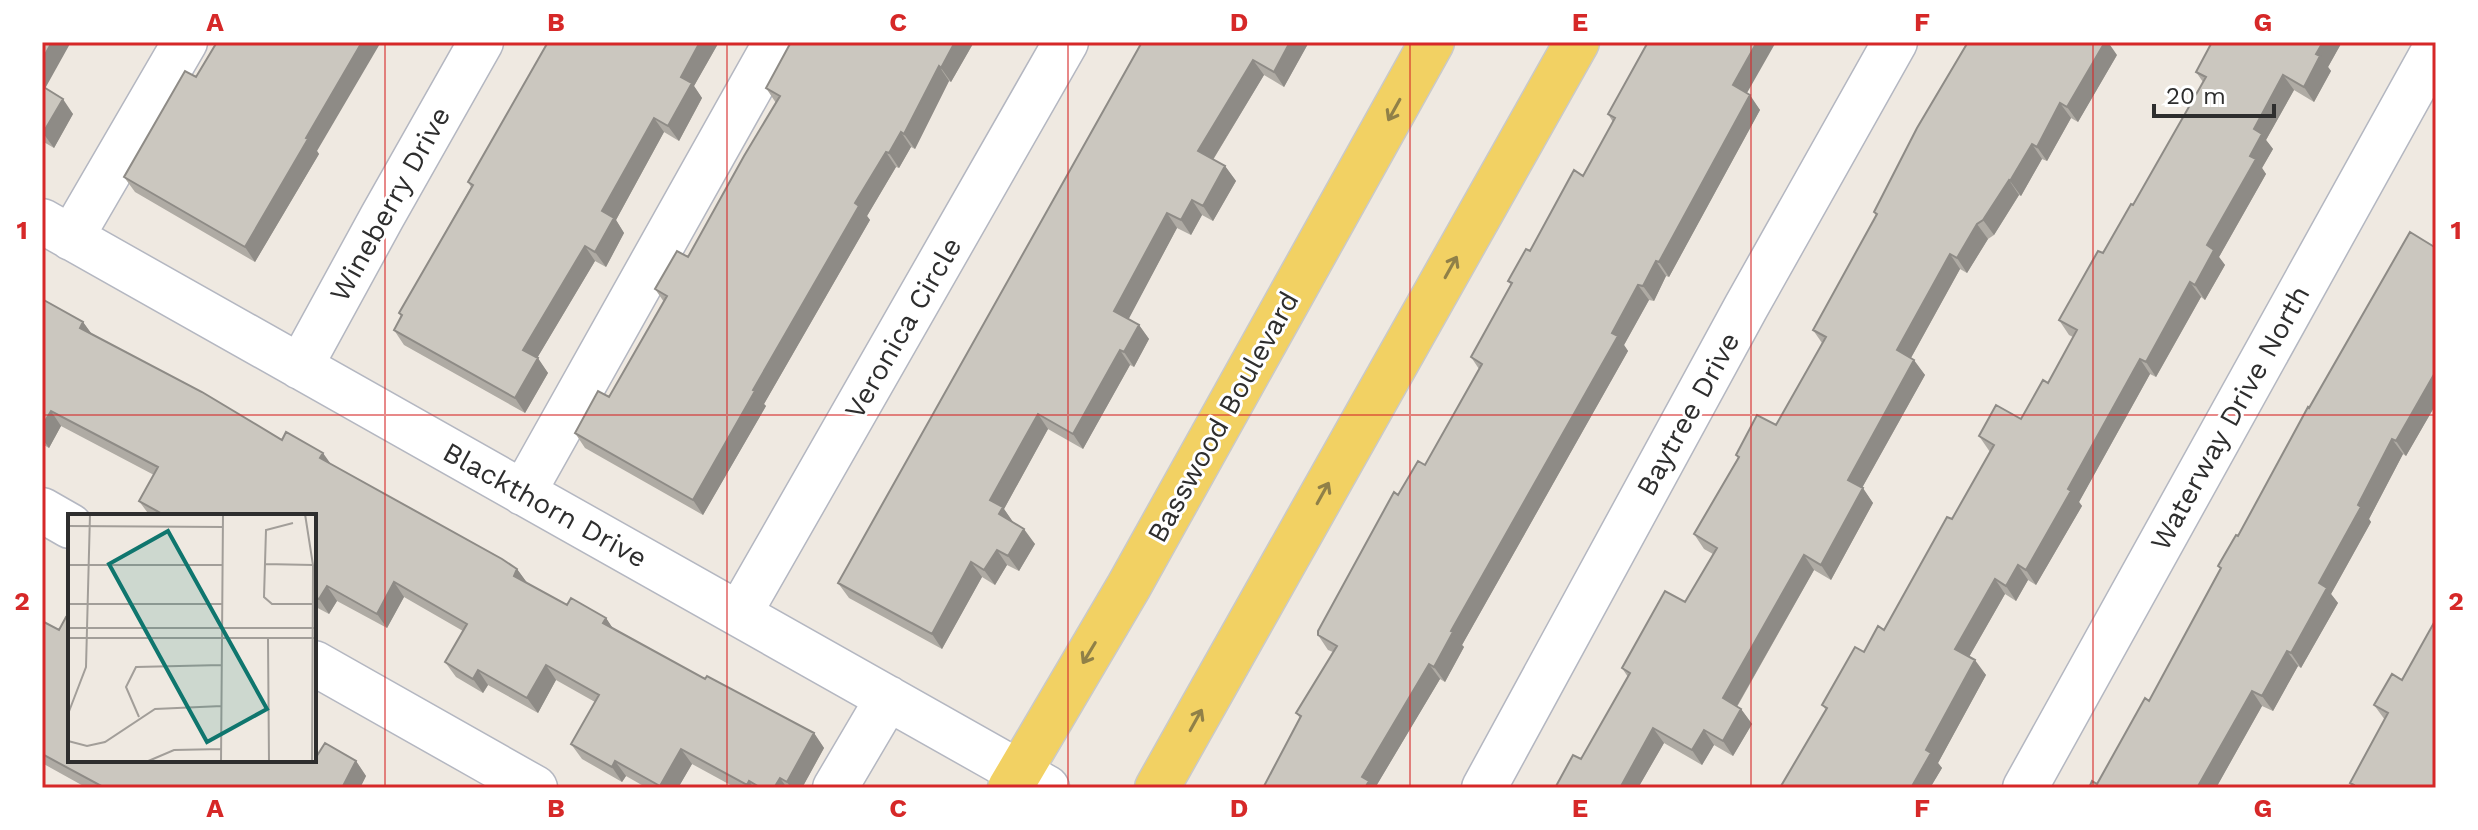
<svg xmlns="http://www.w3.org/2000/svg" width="2478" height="830" viewBox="0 0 2478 830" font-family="'Work Sans',sans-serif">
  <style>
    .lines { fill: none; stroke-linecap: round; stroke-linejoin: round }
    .minor-casing { stroke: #b4b7c1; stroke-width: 47 }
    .major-casing { stroke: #c9c9c9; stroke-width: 47 }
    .minor { stroke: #fff; stroke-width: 44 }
    .major { stroke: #f2d163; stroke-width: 44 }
    .wall { fill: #afaba4 }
    .shaded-wall { fill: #8e8b86 }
    .building { fill: #cbc7bf; stroke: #8e8b86; stroke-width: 2 }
    .oneway { stroke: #908048 }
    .grid { fill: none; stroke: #d62828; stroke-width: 2; stroke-opacity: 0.55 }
    .labels { text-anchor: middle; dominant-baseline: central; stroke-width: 6; stroke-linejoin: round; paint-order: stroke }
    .street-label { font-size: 28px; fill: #2e2e2e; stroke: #fff }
    .inset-road { fill: none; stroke: #a29e99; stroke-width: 2 }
    .view { fill: #0f766e; fill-opacity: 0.15; stroke: #0f766e; stroke-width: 4 }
    .inset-edge { fill: none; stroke: #2e2e2e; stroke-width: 4 }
    .neatline { fill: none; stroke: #d62828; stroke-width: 3 }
    .grid-label { font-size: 26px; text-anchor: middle; font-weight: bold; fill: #d62828 }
  </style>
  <rect width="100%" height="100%" fill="#efe9e1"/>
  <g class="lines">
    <defs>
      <path id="minor" d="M42 221 1047 788
        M71 238 185 42
        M300 367 382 217 481 42
        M523 493 776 42
        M42 510 70 526
        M739 614 1066 42
        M314 663 535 788
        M835 788 888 698
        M1484 788 1746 307 1895 42
        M2025 788 2436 47"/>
      <path id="major" d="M1010 788 1129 586 1432 42
        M1157 788 1577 42"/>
    </defs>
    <use href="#minor" class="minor-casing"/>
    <use href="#major" class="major-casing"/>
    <use href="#minor" class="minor"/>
    <use href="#major" class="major"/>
  </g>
  <path class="wall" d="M42 42 45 88 73 114 54 148 42 141Z
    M548 42H719L694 86 702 98 679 141 664 132 616 220 624 233 606 267 595 261 537 358 548 373 525 413 404 345 394 330 401 317 399 313 471 187 468 182Z
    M974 42 951 82 949 81 915 149 911 147 899 168 896 167 867 216 870 220 764 404 766 406 703 515 585 448 575 433 609 397 664 302 655 289 688 257 776 103 766 88Z
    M1142 42H1309L1284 87 1264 75 1213 160 1225 166 1236 181 1213 221 1202 215 1191 235 1177 228 1128 319 1139 325 1149 339 1134 367 1130 365 1083 449 1048 429 1004 509 1013 522 1035 544 1019 571 1007 565 995 585 982 577 942 649 849 598 838 583Z
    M2212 42H2342L2328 67 2331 71 2314 102 2294 90 2266 140 2273 149 2262 168 2266 174 2219 257 2225 265 2205 300 2201 297 2156 377 2150 374 2079 502 2082 506 2036 585 2028 580 2016 601 2005 594 1969 657 1986 675 1938 763 1942 768 1930 788H1782L1781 786 1826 710 1822 705 1864 652 1884 630 1952 519 1990 452 1979 436 2021 419 2048 383 2073 337 2069 335 2059 320 2133 205 2203 82 2196 72Z
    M2117 55 2078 122 2071 118 2047 161 2042 159 2021 196 2019 195 1994 235 1988 239 1967 273 1960 269 1911 358 1925 375 1862 488 1873 503 1831 580 1814 570 1737 707 1741 709 1752 724 1733 756 1714 745 1702 765 1664 743 1638 788H1555L1581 759 1628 677 1622 668 1685 602 1713 554 1704 549 1694 534 1738 458 1736 455 1776 425 1822 343 1813 330 1876 216 1874 212Z
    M1747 93 1760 110 1669 277 1666 276 1654 301 1649 300 1624 345 1628 351 1462 645 1464 647 1445 682 1440 679 1375 788H1263L1300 718 1296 713 1333 652 1328 650 1318 635 1398 495 1425 465 1479 369 1471 357 1511 285 1508 281 1583 176 1613 122 1608 114Z
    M317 151 319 154 255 262 135 192 124 177Z
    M2436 248V404L2406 456 2403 454 2369 519 2371 522 2331 594 2338 603 2301 668 2298 666 2273 711 2262 706 2216 788H2089L2097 784 2149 701 2220 569 2218 566 2238 536 2309 408Z
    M42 299 83 322 92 335 282 440 331 464 517 569 527 583 567 605 606 618 613 629 705 679 814 733 824 748 802 788H736L692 764 678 788H647L626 776 622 782 582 759 571 744 595 702 556 680 538 713 488 685 483 693 456 677 445 662 463 631 404 597 387 628 337 601 329 614 314 606V516H150L139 501 154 475 61 426 49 448 42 444Z
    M2436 619 2353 788 2350 783 2385 720 2374 705 2402 680Z
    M42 621 59 630 70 760 313 762 356 761 366 776 360 788H87L42 763Z"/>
  <path class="shaded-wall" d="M52 42H71L42 94V60Z
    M362 42H381L317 151 319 154 255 262 245 247 306 138Z
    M700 42H719L694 86 702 98 679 141 668 126 681 77Z
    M955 42H974L951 82 941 68Z
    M1290 42H1309L1284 87 1274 72Z
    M1757 42H1776L1743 100 1733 85Z
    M2105 42H2108L2117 55 2078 122 2067 107Z
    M2323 42H2342L2328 67 2331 71 2314 102 2304 87 2316 54Z
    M1253 60 1264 75 1209 166 1198 151Z
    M939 66 949 81 915 149 904 134Z
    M2283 75 2294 90 2266 140 2273 149 2262 168 2266 174 2219 257 2225 265 2205 300 2195 285 2207 245 2250 156 2254 129Z
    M1750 95 1760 110 1669 277 1659 262Z
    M63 99 73 114 54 148 43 133Z
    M2060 103 2071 118 2047 161 2037 147Z
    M654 118 664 132 616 220 624 233 606 267 595 252 602 211Z
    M901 132 911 147 899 168 889 153Z
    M2032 144 2042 159 2021 196 2010 181Z
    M886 152 896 167 867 216 870 220 764 404 766 406 703 515 693 500 855 203Z
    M1225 166 1236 181 1213 221 1203 206Z
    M2009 180 2019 195 1994 235 1983 220Z
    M1192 200 1202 215 1191 235 1181 220Z
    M1167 213 1177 228 1125 326 1114 311Z
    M1977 224 1988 239 1967 273 1957 258Z
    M585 246 595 261 533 365 523 350Z
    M1950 254 1960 269 1907 365 1897 350Z
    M1656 261 1666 276 1654 301 1643 286Z
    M2190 282 2201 297 2156 377 2146 362Z
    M1638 285 1649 300 1624 345 1628 351 1462 645 1464 647 1445 682 1434 667 1451 631Z
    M83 322 94 337 80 328Z
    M1139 325 1149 339 1134 367 1124 352Z
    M1120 350 1130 365 1083 449 1073 434Z
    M538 358 548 373 525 413 515 398Z
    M2140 359 2150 374 2079 502 2082 506 2036 585 2026 570 2068 489Z
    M1914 360 1925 375 1858 495 1848 480Z
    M2436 371V404L2406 456 2396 441Z
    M51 411 61 426 49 448 42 438V426Z
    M1038 414 1048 429 1004 509 1013 522 1009 529 990 500Z
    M2392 439 2403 454 2369 519 2371 522 2331 594 2338 603 2301 668 2291 653 2319 583Z
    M323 453 333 467 320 458Z
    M1863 488 1873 503 1831 580 1821 565Z
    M1024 529 1035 544 1019 571 1008 556Z
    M997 550 1007 565 995 585 984 570Z
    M1804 555 1814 570 1733 713 1723 698Z
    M971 562 982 577 942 649 932 634Z
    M2018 565 2028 580 2016 601 2006 586Z
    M517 569 528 584 514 576Z
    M1995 579 2005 594 1965 664 1955 649Z
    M394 582 404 597 387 628 377 614Z
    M327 586 337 601 329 614 319 599Z
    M606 618 616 633 603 623Z
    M2287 651 2298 666 2273 711 2262 696Z
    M1975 660 1986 675 1938 763 1942 768 1930 788H1911L1926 750Z
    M1429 664 1440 679 1375 788H1365L1362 777Z
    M546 665 556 680 538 713 527 698Z
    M478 670 488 685 483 693 473 679Z
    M2252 691 2262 706 2216 788H2197Z
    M1741 709 1752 724 1733 756 1723 741Z
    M1653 728 1664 743 1638 788H1620Z
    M1704 730 1714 745 1702 765 1692 750Z
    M814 733 824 748 802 788H791L787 782Z
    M681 749 692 764 678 788H662L660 786Z
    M356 761 366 776 360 788H342Z
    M615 761 626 776 622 782 612 767Z
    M780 778 787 788H774Z
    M749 781 754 788H749L747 785Z"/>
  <path class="building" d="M42 42H52L42 60Z
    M217 42H362L306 138 308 139 245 247 124 177 185 71 196 77Z
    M548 42H700L681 77 692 83 668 126 654 118 602 211 614 218 595 252 585 246 523 350 538 358 515 398 394 330 402 315 399 313 473 185 468 182Z
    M791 42H955L941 68 939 66 904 134 901 132 889 153 886 152 855 203 859 206 753 390 755 391 693 500 575 433 598 391 609 397 667 296 655 289 677 251 688 257 744 156 780 96 766 88Z
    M1142 42H1290L1274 72 1253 60 1198 151 1225 166 1203 206 1192 200 1181 220 1167 213 1114 311 1139 325 1124 352 1120 350 1073 434 1038 414 990 500 1003 507 999 514 1024 529 1008 556 997 550 984 570 971 562 932 634 838 583Z
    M1648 42H1757L1733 85 1750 95 1659 262 1656 261 1643 286 1638 285 1612 333 1618 336 1451 631 1453 632 1434 667 1429 664 1362 777 1369 781 1365 788H1263L1301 716 1296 713 1337 646 1318 635V631L1394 492 1398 495 1418 461 1425 465 1482 364 1471 357 1512 283 1508 281 1526 249 1530 251 1574 170 1583 176 1615 118 1608 114Z
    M1968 42H2105L2067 107 2060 103 2037 147 2032 144 2010 181 2009 180 1983 220 1977 224 1957 258 1950 254 1897 350 1914 360 1848 480 1863 488 1821 565 1804 555 1723 698 1741 709 1723 741 1704 730 1692 750 1653 728 1620 788H1555L1573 755 1581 759 1630 673 1622 668 1665 591 1685 602 1717 548 1694 534 1739 457 1736 455 1757 415 1776 425 1826 337 1813 330 1877 214 1874 212 1917 128Z
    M2212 42H2323L2316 54 2320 56 2304 87 2283 75 2254 129 2262 134 2250 156 2256 159 2207 245 2214 250 2195 285 2190 282 2146 362 2140 359 2068 489 2071 491 2026 570 2018 565 2006 586 1995 579 1955 649 1975 660 1926 750 1931 753 1911 788H1784L1781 786 1827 708 1822 705 1855 647 1864 652 1878 626 1884 630 1947 517 1952 519 1994 445 1979 436 1996 405 2021 419 2043 380 2048 383 2077 330 2059 320 2098 251 2103 253 2131 204 2133 205 2206 77 2196 72Z
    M42 86 63 99 43 133 42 132Z
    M2410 232 2436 248V371L2396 441 2392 439 2358 505 2361 507 2319 583 2327 588 2291 653 2287 651 2262 696 2252 691 2197 788H2089L2092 781 2097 784 2145 698 2149 701 2221 568 2218 566 2236 535 2238 536 2308 407 2309 408Z
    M42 299 83 322 80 328 202 392 282 440 286 432 323 453 320 458 502 559 517 569 514 576 567 605 571 598 606 618 603 623 705 679 707 676 814 733 787 782 780 778 774 788H761L749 781 747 785 681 749 660 786 615 761 612 767 571 744 599 695 546 665 527 698 478 670 473 679 445 662 467 624 394 582 377 614 327 586 319 599 314 597V516H166L139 501 158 467 51 411 42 426Z
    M66 617 70 619V760H309L313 762 325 743 356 761 342 788H105L42 754V621L59 630Z
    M2436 619V788H2353L2354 785 2350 783 2388 713 2374 705 2392 674 2402 680Z"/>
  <defs><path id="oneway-shaft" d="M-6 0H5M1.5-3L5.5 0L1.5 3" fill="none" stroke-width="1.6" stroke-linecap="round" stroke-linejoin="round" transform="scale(2)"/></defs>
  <g class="oneway">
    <use href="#oneway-shaft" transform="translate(1394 110) rotate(119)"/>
    <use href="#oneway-shaft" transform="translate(1451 267) rotate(-61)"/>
    <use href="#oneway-shaft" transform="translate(1323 493) rotate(-61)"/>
    <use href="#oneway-shaft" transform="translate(1089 653) rotate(121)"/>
    <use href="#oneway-shaft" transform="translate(1196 720) rotate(-61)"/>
  </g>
  <path class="grid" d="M385 42V788M727 42V788M1068 42V788M1410 42V788M1751 42V788M2093 42V788M42 415H2436"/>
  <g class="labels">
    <g class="street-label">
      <text transform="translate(390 204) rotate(-61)">Wineberry Drive</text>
      <text transform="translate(903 328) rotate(-60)">Veronica Circle</text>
      <text transform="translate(1688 414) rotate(-61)">Baytree Drive</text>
      <text transform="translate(1223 417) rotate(-61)">Basswood Boulevard</text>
      <text transform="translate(2230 418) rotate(-61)">Waterway Drive North</text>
      <text transform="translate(545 505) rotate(29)">Blackthorn Drive</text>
    </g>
  </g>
  <g transform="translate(68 514)">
    <rect width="248" height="248" fill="#efe9e1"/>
    <path class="inset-road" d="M237 0 245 51 244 248M225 9 198 16 196 83 204 90H245M0 12 155 13M196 50 245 51M0 51H155M0 90H155M0 114H248M0 124H248M200 125 201 248M0 200 18 153 22 0M71 203 58 173 68 153 154 151M0 227 19 232 37 228 87 195 154 192M78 248 106 236 154 235M153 248 155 0"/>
    <path class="view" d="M100 17 199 195 139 228 41 50Z"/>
    <rect width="248" height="248" class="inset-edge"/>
  </g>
  <rect width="2478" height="830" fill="none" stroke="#ffffff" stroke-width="88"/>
  <path d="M2154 104v12h120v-12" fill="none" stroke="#2e2e2e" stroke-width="4"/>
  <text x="2166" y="104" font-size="24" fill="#2e2e2e" stroke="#ffffff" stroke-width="6" paint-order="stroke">20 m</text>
  <rect x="44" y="44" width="2390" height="742" class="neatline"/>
  <g class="grid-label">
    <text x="215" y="31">A</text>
    <text x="556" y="31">B</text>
    <text x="898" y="31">C</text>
    <text x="1239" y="31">D</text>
    <text x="1580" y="31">E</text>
    <text x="1922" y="31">F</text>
    <text x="2263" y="31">G</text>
    <text x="22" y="239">1</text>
    <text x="2456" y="239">1</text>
    <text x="22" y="610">2</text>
    <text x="2456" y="610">2</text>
    <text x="215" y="817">A</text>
    <text x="556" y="817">B</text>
    <text x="898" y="817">C</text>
    <text x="1239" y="817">D</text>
    <text x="1580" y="817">E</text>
    <text x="1922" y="817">F</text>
    <text x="2263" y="817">G</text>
  </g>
</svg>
